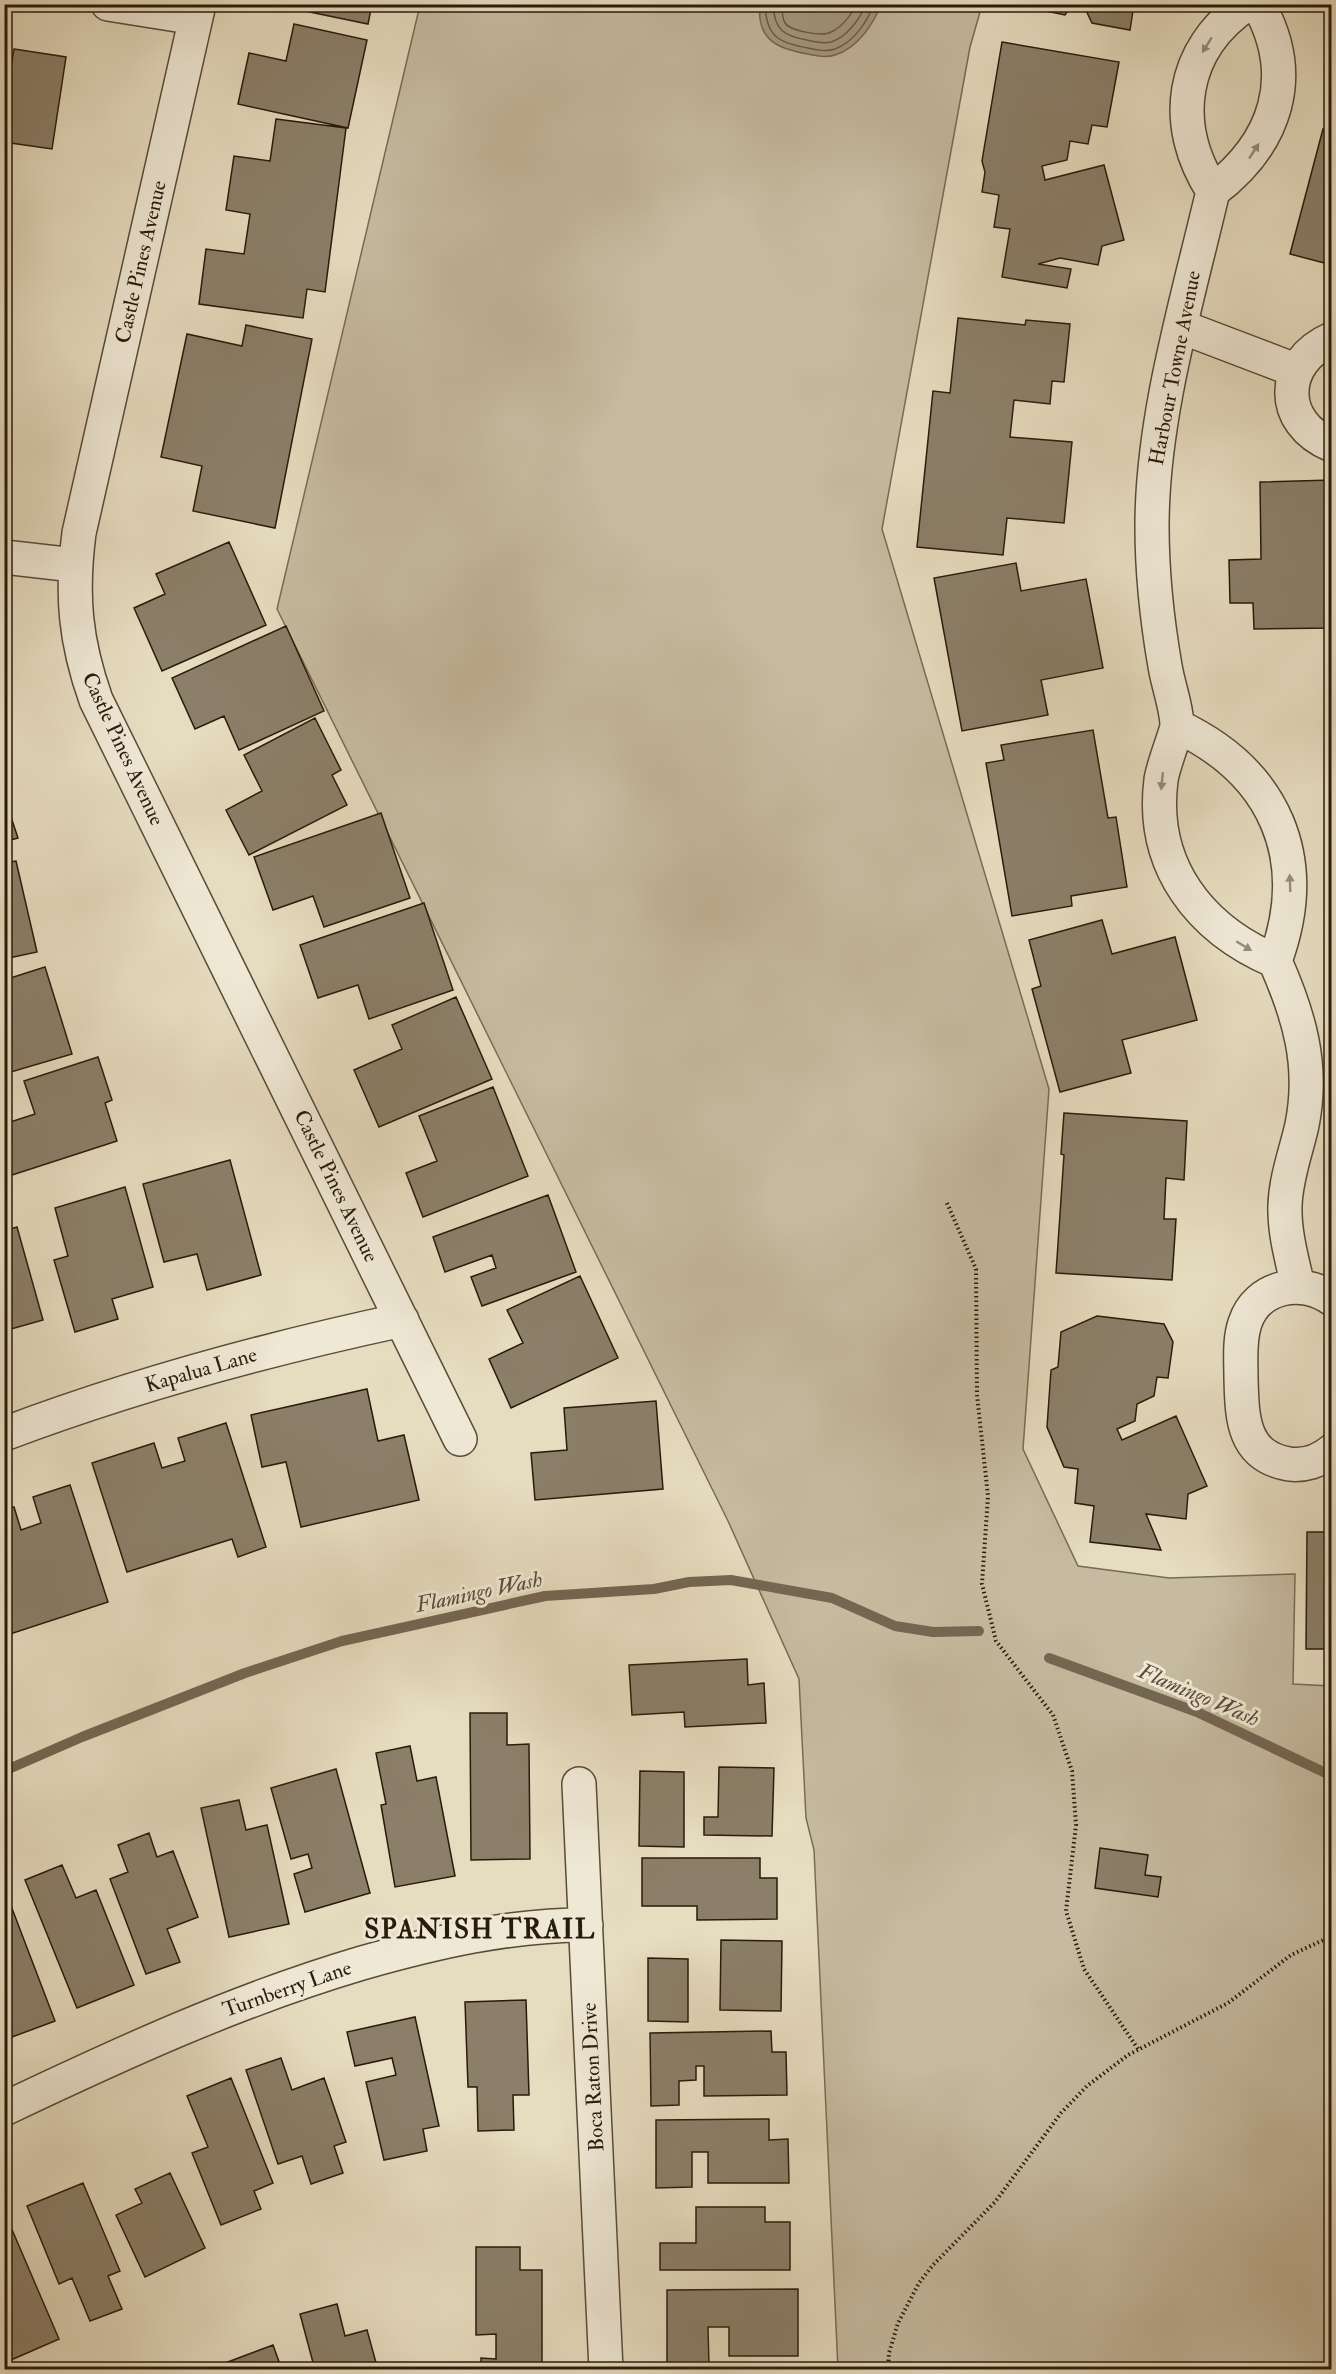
<svg xmlns="http://www.w3.org/2000/svg" width="1336" height="2374" viewBox="0 0 1336 2374" font-family="'IM FELL Double Pica',serif">
  <style>
    .green { fill: #c6bba0; stroke: #786b56; stroke-width: 1.5 }
    .water { fill: #a69a82; stroke: #746752; stroke-width: 1.5 }
    .lines { fill: none; stroke-linecap: round; stroke-linejoin: round }
    .shore { stroke: #685a46; stroke-width: 1.5 }
    .stream { stroke: #746752; stroke-width: 10 }
    .building { fill: #8b7f69; stroke: #291b0b; stroke-width: 1.5 }
    .street-casing { stroke: #584b38; stroke-width: 36 }
    .path { stroke: #291b0b; stroke-width: 4; stroke-dasharray: 1.5 3; stroke-linecap: butt }
    .street { stroke: #efe8d5; stroke-width: 33 }
    .oneway { fill: #968c7a }
    .labels { text-anchor: middle; dominant-baseline: central; stroke-width: 6; stroke-linejoin: round; paint-order: stroke }
    .street-label { font-size: 21px; fill: #291b0b; stroke: #efe8d5 }
    .water-label { font-size: 22px; font-style: italic; fill: #5b4e3b; stroke: #efe8d5 }
    .district-label { font-size: 27px; font-weight: bold; letter-spacing: 1.5px; fill: #291b0b; stroke: #efe8d5 }
  </style>
  <rect width="100%" height="100%" fill="#e6dcbf"/>
  <filter id="stains"><feTurbulence type="fractalNoise" baseFrequency=".00333" numOctaves="4"/><feColorMatrix values="0 0 0 0 .2 0 0 0 0 .09 0 0 0 0 .02 0 0 0 .5 -.17"/></filter>
  <radialGradient id="worn" r=".72"><stop offset=".6" stop-color="#630" stop-opacity="0"/><stop offset="1" stop-color="#630" stop-opacity=".3"/></radialGradient>
  <path class="green" d="M420 5H982L970 47 882 529 1049 1089 1023 1449 1078 1566 1169 1578 1295 1574 1293 1684 1331 1686V2369H838L814 1850 806 1818 799 1679 728 1521 277 609Z"/>
  <path class="water" d="M760 4H881V5C873 24 858 48 835 55 826 58 817 56 808 54 778 49 756 40 760 4Z"/>
  <g class="lines">
    <path class="shore" d="M765 4C766 37 779 43 808 48 817 50 826 52 835 49 854 42 867 22 874 4
      M773 4C774 30 784 36 807 40 815 42 824 44 831 42 847 37 860 19 866 4
      M782 4C782 10 782 18 785 23 790 31 823 37 831 32 842 27 851 15 857 4"/>
    <path class="stream" d="M1049 1658 1197 1712 1332 1776
      M4 1771 82 1737 245 1673 342 1641 545 1596 654 1589 689 1582 731 1580 832 1598 895 1626 933 1632 979 1631"/>
  </g>
  <path class="building" d="M271 4H372L368 24Z
    M1011 4H1073L1065 15Z
    M1083 4H1134L1130 30 1092 23Z
    M294 24 367 40 348 128 238 104 249 53 286 61Z
    M1002 42 1119 62 1107 127 1092 125 1088 144 1070 141 1067 160 1042 166 1045 180 1104 165 1124 240 1102 246 1098 265 1060 258 1038 264 1071 269 1067 288 1002 277 1010 229 994 227 999 195 982 192 985 172 982 161Z
    M14 49 66 57 52 149 4 142V86L8 87Z
    M276 119 346 128 325 292 307 289 303 318 199 304 206 249 244 254 250 214 226 210 234 156 270 161Z
    M1323 129 1332 131V265L1290 254Z
    M958 318 1025 325 1026 320 1070 324 1064 382 1052 381 1050 404 1014 400 1010 437 1072 442 1064 523 1007 518 1003 555 917 547 933 391 950 393Z
    M246 325 312 339 275 528 193 511 202 466 161 457 187 334 242 346Z
    M1332 480V628L1254 629 1253 603H1230L1229 560 1261 559 1260 482Z
    M229 542 266 625 162 671 134 608 165 594 156 574Z
    M1016 563 1021 591 1086 579 1103 668 1041 680 1048 715 962 731 934 578Z
    M286 626 324 711 239 750 224 716 195 729 172 678Z
    M315 718 341 770 332 775 347 805 249 855 226 810 262 791 244 755Z
    M1093 730 1108 818 1116 817 1127 887 1071 896 1072 906 1012 916 986 763 1004 760 1001 745Z
    M4 796 18 838 4 842Z
    M381 813 410 898 324 927 313 896 273 910 254 857Z
    M16 861 37 952 4 959V863Z
    M424 903 453 990 369 1019 358 985 318 998 300 945Z
    M1102 920 1112 954 1175 937 1197 1020 1122 1040 1131 1073 1060 1092 1032 989 1041 986 1029 940Z
    M45 967 72 1054 4 1074V980Z
    M456 997 492 1079 379 1127 354 1070 402 1049 392 1025Z
    M98 1057 112 1100 105 1103 117 1141 12 1175 4 1152V1124L35 1114 24 1081Z
    M493 1087 528 1176 423 1217 406 1173 437 1161 419 1116Z
    M1064 1113 1187 1121 1184 1180 1166 1178 1164 1219H1176L1172 1280 1056 1273 1064 1155 1061 1154Z
    M230 1160 261 1275 207 1290 197 1254 164 1262 143 1184Z
    M125 1187 153 1287 112 1299 118 1319 75 1332 54 1260 68 1256 55 1208Z
    M548 1195 576 1272 482 1306 471 1277 496 1268 492 1255 445 1272 433 1237Z
    M17 1227 43 1320 4 1331V1231Z
    M580 1276 618 1358 511 1408 489 1359 523 1343 507 1310Z
    M1097 1316 1164 1324 1173 1342 1168 1378 1157 1377 1154 1396 1137 1404 1135 1421 1117 1429 1122 1440 1176 1416 1207 1486 1188 1494 1186 1519 1146 1514 1161 1550 1090 1542 1094 1506 1075 1503 1078 1469 1064 1467 1047 1427 1051 1370 1058 1367 1061 1332Z
    M367 1389 378 1441 404 1435 419 1500 301 1527 286 1462 262 1467 251 1415Z
    M656 1401 663 1489 535 1500 531 1453 567 1450 564 1408Z
    M226 1423 266 1547 238 1557 232 1539 127 1572 92 1463 154 1443 162 1468 185 1461 178 1438Z
    M70 1485 108 1602 4 1636V1510L14 1507 21 1530 41 1523 33 1497Z
    M1307 1532H1332V1649H1306Z
    M747 1659 748 1685 764 1683 766 1723 685 1727 684 1712 632 1715 629 1665Z
    M470 1713H507V1745L529 1744 530 1859 471 1860Z
    M410 1746 417 1781 436 1777 455 1876 395 1887 381 1805 386 1804 376 1753Z
    M719 1767 774 1768 772 1836 704 1835V1817H718Z
    M336 1769 370 1893 305 1912 294 1874 312 1868 308 1854 291 1859 271 1788Z
    M640 1771 684 1772V1847L639 1846Z
    M239 1800 246 1830 267 1825 289 1924 229 1937 201 1808Z
    M149 1833 157 1857 173 1851 198 1917 167 1929 180 1962 146 1974 110 1879 128 1872 118 1845Z
    M1100 1848 1148 1855 1145 1875 1161 1877 1158 1897 1095 1888Z
    M642 1858H760V1878H777V1919L697 1920V1906H642Z
    M62 1865 76 1898 96 1890 134 1985 77 2008 25 1880Z
    M8 1898 55 2021 4 2040V1899Z
    M721 1940 782 1941 781 2011 720 2010Z
    M648 1958 688 1959V2022L648 2021Z
    M526 2000 529 2095H513L514 2130 478 2131 477 2087H468L465 2002Z
    M415 2017 439 2126 423 2129 427 2151 384 2160 366 2082 396 2075 392 2058 355 2066 347 2032Z
    M771 2031 772 2052H786L787 2095 704 2096V2066H696V2080L679 2081V2105L651 2106 650 2033Z
    M281 2058 292 2090 324 2078 346 2142 334 2146 343 2173 311 2184 302 2156 278 2164 246 2070Z
    M231 2078 273 2183 254 2191 261 2209 221 2225 192 2153 208 2147 187 2096Z
    M769 2119V2140L788 2139 789 2183H708V2152H692V2187L656 2188V2120Z
    M170 2173 205 2248 145 2277 116 2215 142 2203 135 2189Z
    M83 2183 120 2271 108 2276 122 2309 90 2321 72 2278 59 2284 27 2206Z
    M696 2207H765V2222H790V2270H660V2243H696Z
    M7 2218 59 2339 4 2363V2219Z
    M476 2247H520V2270H542V2370H481V2358L496 2359V2334L476 2335Z
    M798 2289V2356H729V2327H708L709 2367H667V2290Z
    M337 2304 345 2336 367 2330 378 2370H315L300 2314Z
    M273 2345 282 2370H213L212 2368Z"/>
  <g class="lines">
    <defs>
      <path id="street" d="M108 4 196 18
        M199 4 79 533C71 595 75 641 96 700L460 1439
        M1258 4C1299 76 1276 143 1213 191 1188 298 1152 416 1152 526 1152 572 1157 620 1165 666 1168 685 1176 705 1177 724 1177 732 1163 765 1161 780 1150 866 1200 929 1275 961 1299 1015 1314 1065 1302 1125 1296 1152 1286 1177 1285 1205 1284 1232 1292 1260 1298 1286
        M1213 191C1170 125 1180 49 1247 4
        M1182 327 1295 370
        M1332 339C1279 362 1278 423 1332 445
        M4 557 74 565
        M1177 726C1275 772 1313 858 1275 961
        M1332 1299C1302 1277 1257 1286 1245 1323 1239 1340 1241 1360 1241 1378 1242 1417 1242 1456 1289 1464 1304 1466 1320 1461 1332 1451
        M4 1434C134 1385 267 1349 402 1320
        M579 1784 606 2370
        M4 2109C122 2053 237 2000 362 1963 436 1942 509 1925 586 1925"/>
    </defs>
    <use href="#street" class="street-casing"/>
    <path class="path" d="M947 1203 976 1269 977 1395 988 1496 982 1584 996 1641 1053 1715 1072 1771 1076 1825 1066 1911 1084 1969 1138 2049
      M888 2370 889 2353 898 2323 919 2283 933 2265 995 2202 1061 2113 1087 2086 1128 2055 1228 2003 1291 1955 1332 1936"/>
    <use href="#street" class="street"/>
  </g>
  <defs><path id="oneway-solid" d="M-6-.8H1V-3.2L6.5 0L1 3.2V.8H-6Z" transform="scale(1.5)"/></defs>
  <g class="oneway">
    <use href="#oneway-solid" transform="translate(1207 45) rotate(122)"/>
    <use href="#oneway-solid" transform="translate(1254 151) rotate(-57)"/>
    <use href="#oneway-solid" transform="translate(1162 781) rotate(96)"/>
    <use href="#oneway-solid" transform="translate(1290 883) rotate(-92)"/>
    <use href="#oneway-solid" transform="translate(1244 946) rotate(31)"/>
  </g>
  <g class="labels">
    <g class="street-label">
      <text transform="translate(141 262) rotate(-77)">Castle Pines Avenue</text>
      <text transform="translate(1175 368) rotate(-79)">Harbour Towne Avenue</text>
      <text transform="translate(123 749) rotate(65)">Castle Pines Avenue</text>
      <text transform="translate(336 1186) rotate(64)">Castle Pines Avenue</text>
      <text transform="translate(201 1370) rotate(-16)">Kapalua Lane</text>
      <text transform="translate(287 1989) rotate(-19)">Turnberry Lane</text>
      <text transform="translate(593 2077) rotate(-93)">Boca Raton Drive</text>
    </g>
    <g class="water-label">
      <text transform="translate(479 1592) rotate(-12)">Flamingo Wash</text>
      <text transform="translate(1199 1695) rotate(23)">Flamingo Wash</text>
    </g>
    <g class="district-label">
      <text x="480" y="1929">SPANISH TRAIL</text>
    </g>
  </g>
  <rect width="1336" height="2374" fill="none" stroke="#e6dcbf" stroke-width="24"/>
  <rect x="6" y="6" width="1324" height="2362" fill="none" stroke="#291b0b" stroke-width="3"/>
  <rect x="12" y="12" width="1312" height="2350" fill="none" stroke="#291b0b" stroke-width="1.5"/>
  <rect width="100%" height="100%" filter="url(#stains)"/>
  <rect width="100%" height="100%" fill="url(#worn)"/>
</svg>
